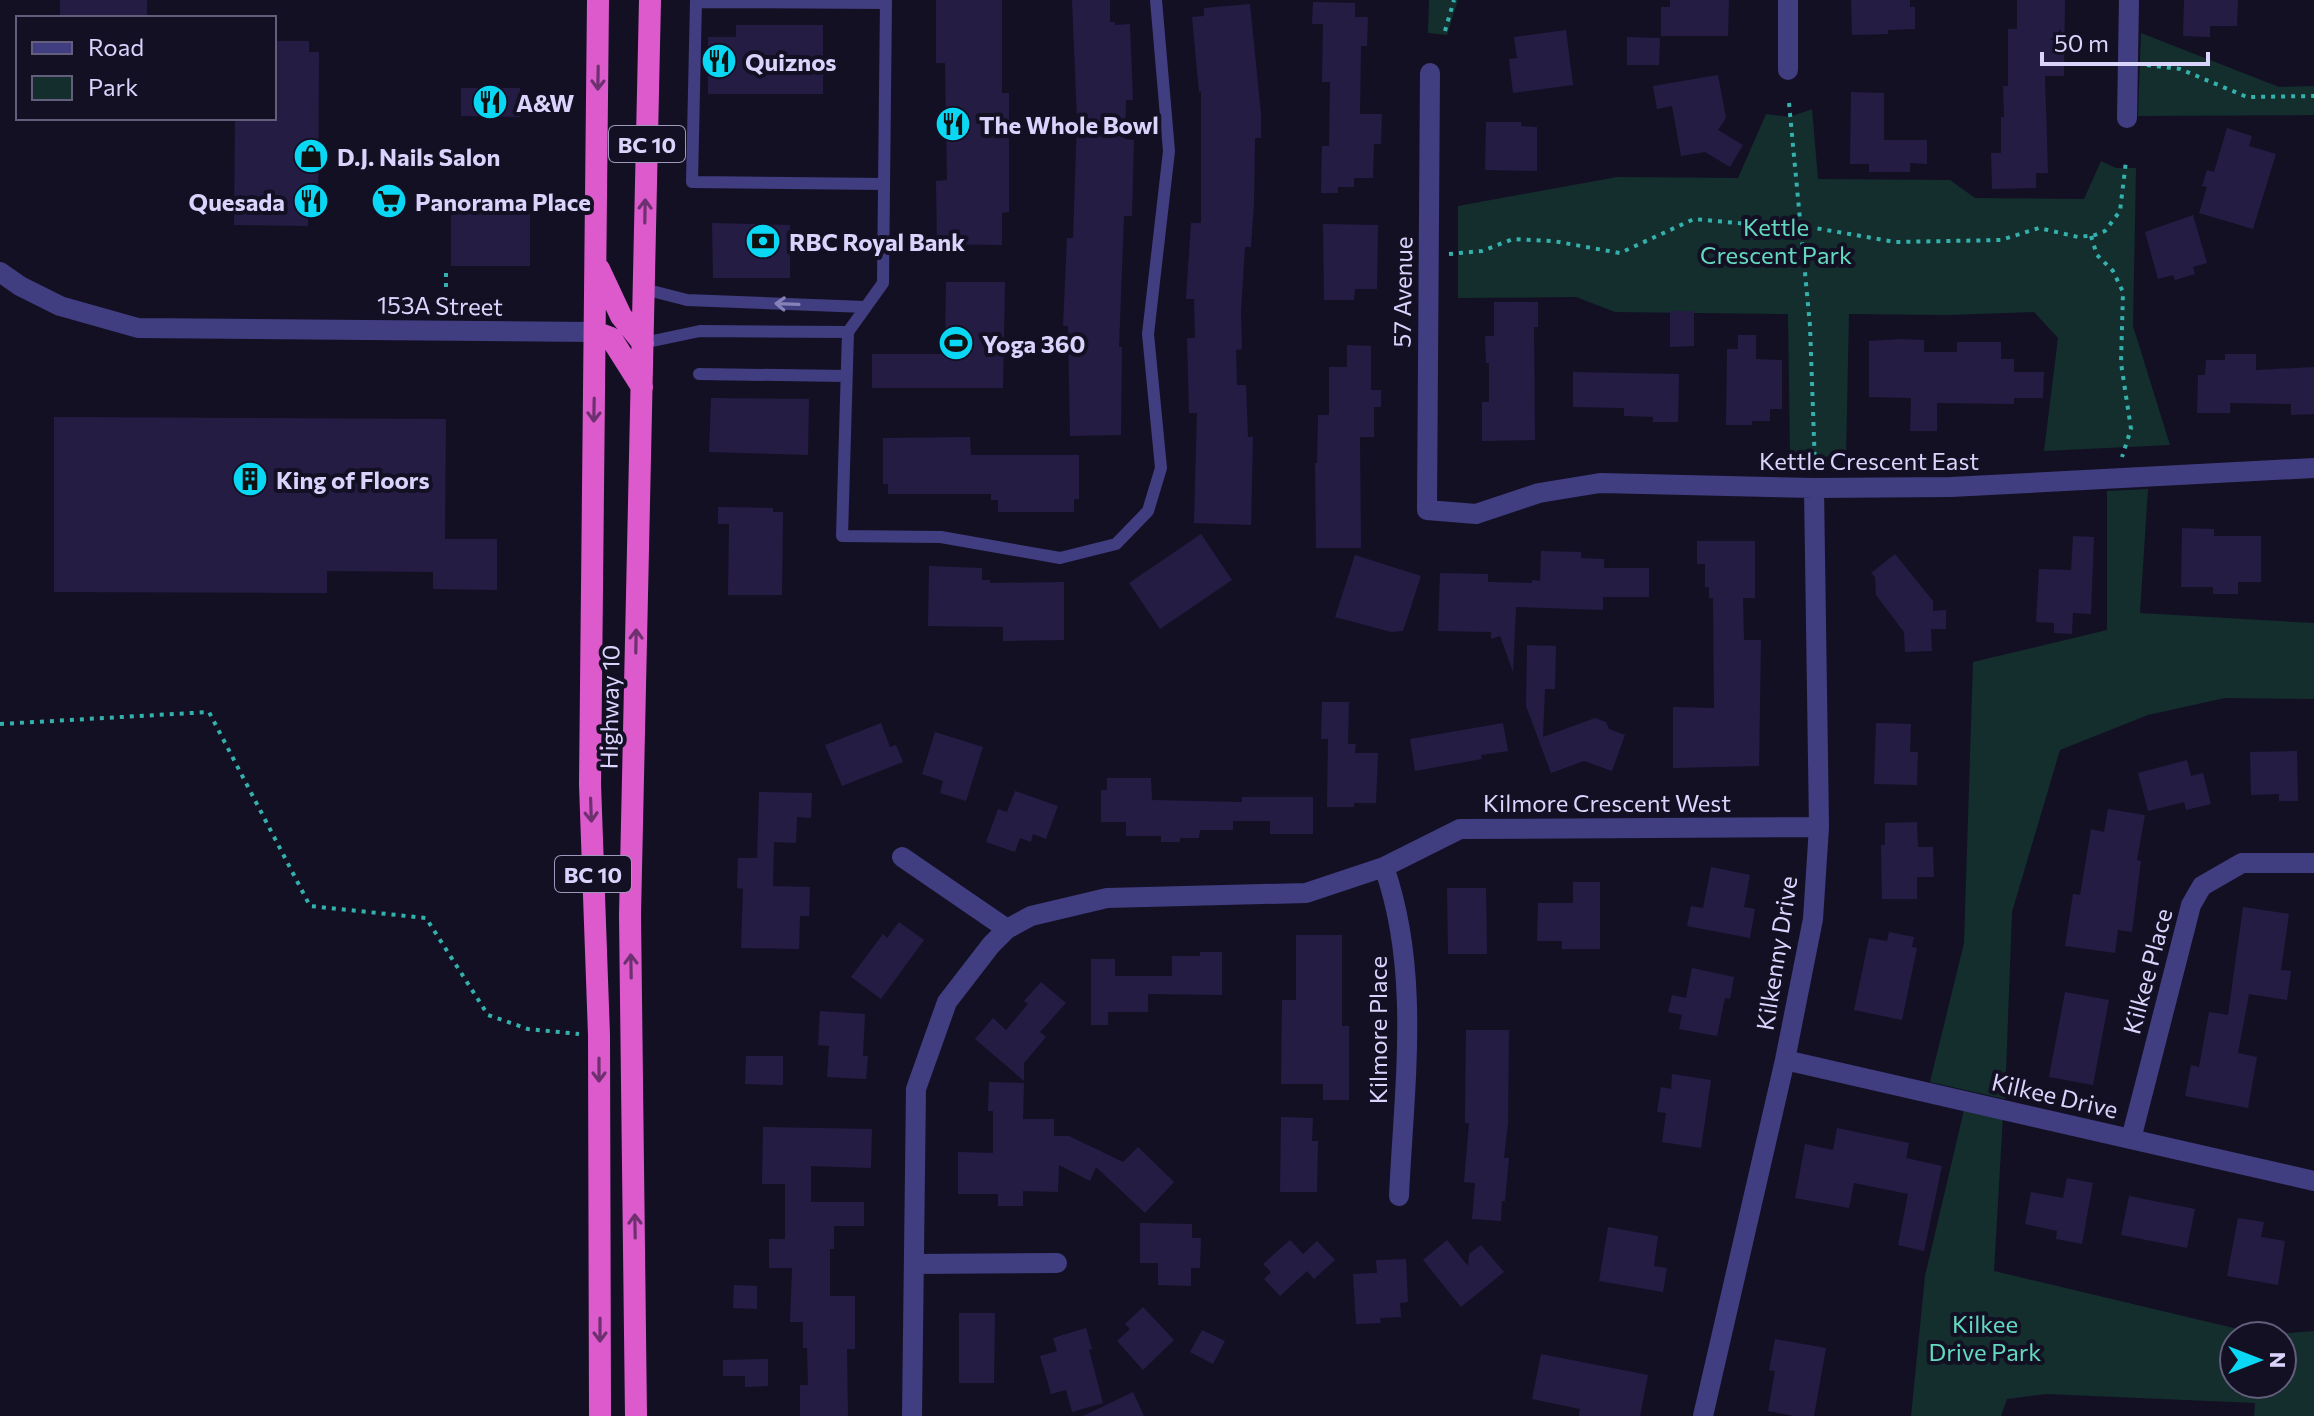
<svg xmlns="http://www.w3.org/2000/svg" width="2314" height="1416" viewBox="0 0 2314 1416" font-family="Commissioner,sans-serif">
  <style>
    .green { fill: #132e2d; fill-rule: evenodd }
    .building { fill: #251c44 }
    .lines { fill: none; stroke-linecap: round; stroke-linejoin: round }
    .path { stroke: #34b1ac; stroke-width: 4; stroke-dasharray: 4 6; stroke-linecap: butt }
    .service { stroke: #413d81; stroke-width: 12 }
    .minor { stroke: #413d81; stroke-width: 20 }
    .tertiary { stroke: #413d81; stroke-width: 20 }
    .trunk { stroke: #dd5acc; stroke-width: 22 }
    .oneway { stroke: #6e3170 }
    .oneway2 { stroke: #8681b9 }
    .labels { text-anchor: middle; dominant-baseline: central; stroke-width: 8; stroke-linejoin: round; paint-order: stroke }
    .shield { fill: #131024; stroke: #9e99bc; stroke-width: 2 }
    .shield-label { font-size: 22px; font-weight: bold; fill: #dad4fd }
    .poi-label { font-size: 24px; font-weight: bold; fill: #dad4fd; stroke: #131024; text-anchor: start }
    .park-label { font-size: 24px; fill: #63dabf; stroke: #131024 }
    .street-label { font-size: 24px; fill: #dad4fd; stroke: #131024 }
  </style>
  <rect width="100%" height="100%" fill="#131024"/>
  <path class="green" d="M1429 0H1458L1447 35 1428 33Z
    M2141 33 2279 87 2314 86V115L2138 116Z
    M1812 109 1818 179 1950 180 1975 198 2084 199 2101 161 2116 168H2136L2133 326 2170 445 2044 451 2058 338 2034 312 1947 315 1849 314 1846 457 1790 456 1788 314 1615 312 1576 297 1458 298V206L1617 177 1738 178 1766 114 1790 117Z
    M2148 489 2140 613 2314 623V699L2225 698 2148 715 2060 750 2012 912 2005 1099 1930 1082 1964 943 1973 662 2107 630V491Z
    M1964 1110 2003 1116 1994 1271 2263 1335 2314 1331V1416H2254L2255 1403 2046 1394 2007 1399 2001 1416H1911L1925 1276ZM2234 1336H2282V1384H2234Z"/>
  <path class="building" d="M60 0H147V18H60Z
    M936 0H1002V93H1009V212L1002 213V245L937 244 936 181 947 180 945 63H936Z
    M1072 0H1110V22H1115V25L1130 24 1133 100H1126L1125 139 1134 140 1132 216H1124L1119 347H1122L1121 435 1070 436 1068 326H1063L1067 238H1073L1077 120Z
    M1670 0H1729L1728 36H1661V7H1670Z
    M1851 0H1910V7H1915V29L1888 30V34L1852 35Z
    M2017 0H2065L2064 76H2045L2048 173H2036V188L1992 189 1991 153H2001V117H2004L2003 86H2008V29H2017Z
    M2184 0H2238L2237 26H2210V37L2183 36Z
    M1313 2 1355 3V17H1368L1367 46H1361L1360 114H1382L1381 144H1374L1373 178H1354V187H1338V193H1321L1322 146H1329L1330 82H1322L1323 24H1312Z
    M1250 4 1261 114V138H1255L1254 203 1251 247H1245L1241 312 1242 349 1236 350 1237 385H1246L1248 437H1253L1251 525 1194 523 1197 413H1189L1187 338H1195L1194 299H1186L1191 223H1201V91L1199 92 1192 17 1204 16V8Z
    M736 25H823V94H708V37H736Z
    M1566 30 1573 85 1513 93 1509 59 1517 58 1514 37Z
    M1627 37 1660 38 1659 65H1627Z
    M274 41H309V52H319L318 216H308V226L234 225 235 118H274Z
    M1718 75 1726 118 1718 130 1743 145 1730 167 1705 152 1681 156 1672 106 1657 109 1653 86Z
    M461 88H520V117L461 116Z
    M1851 92 1884 93V140H1927V164L1910 163V172H1869V164H1850Z
    M1486 122H1521V126L1537 127V171L1485 170Z
    M2227 128 2252 136 2249 146 2276 154 2253 229 2199 213 2207 187 2202 186 2207 170 2214 172Z
    M451 203 530 204V266H451Z
    M2193 215 2207 263 2193 267 2195 274 2175 280 2173 275 2158 279 2145 232Z
    M712 223 790 225V278H713Z
    M1323 224 1378 225 1377 289H1355L1354 300H1324Z
    M946 282H1005L1003 388H872V354H945Z
    M1494 302H1538V327H1534L1535 440 1482 441V402H1489V363H1486L1485 336H1494Z
    M1670 311H1694V346L1670 347Z
    M1738 335H1756V359L1782 360V409H1770V421H1752V425H1726L1727 349H1738Z
    M1901 339 1924 340V352H1957V342H2001V359H2014V372H2044L2043 398H2014V404L1937 403V431H1910L1911 398 1869 397V341Z
    M1347 345 1371 346V390H1381V407H1374V437H1360L1361 548H1316L1315 463H1317L1318 415H1329V367H1347Z
    M2225 354H2256V370L2314 367V414L2291 415V404L2230 403V413H2197L2198 375H2205L2206 360H2225Z
    M1573 372 1679 374 1678 422H1653V417L1624 416V408L1573 407Z
    M711 398 809 399 808 455 709 452Z
    M54 417 446 419 445 539H497V590L433 589V572L327 571V593L54 592Z
    M970 437 971 455H1079V499H1074V512H998V500H991V494H888V484H883V438Z
    M718 507 773 508V512H783L782 595H728L729 524H718Z
    M2182 528 2214 529V536H2261V582H2238V594H2213V587H2181Z
    M1201 534 1232 580 1160 629 1129 583Z
    M2073 536 2094 537 2091 614 2073 613 2072 634 2054 633V623L2036 622 2039 569 2071 570Z
    M1697 541H1755V598H1743L1744 640H1761L1759 766 1673 768V707L1714 708 1713 598H1709V587H1705V564H1697Z
    M1541 551 1581 552V558L1604 559V568H1649V597H1603V610L1516 607 1513 672 1500 636 1491 639V632L1438 631 1440 573 1488 574V582L1532 583V580L1540 581Z
    M1895 554 1933 601V611L1946 610V629H1931L1932 651 1905 652 1904 632 1876 595 1875 577 1871 573Z
    M1355 555 1421 576 1403 631 1391 632 1335 617Z
    M929 566 982 568V580H990V583L1064 582V640L1003 641V627L928 626Z
    M1527 645 1556 646 1555 689H1545L1543 737 1595 718 1606 722 1609 729 1625 735 1612 771 1584 761 1551 773 1526 706Z
    M1322 702H1349L1348 744H1356L1355 753H1378L1376 803H1354V807H1327L1328 739H1321Z
    M881 723 890 747 896 745 903 762 842 786 825 745Z
    M1503 723 1508 751 1481 755 1482 759 1415 771 1410 739Z
    M1876 723 1911 724 1910 752H1918L1917 785 1874 784Z
    M935 732 983 747 966 801 940 793 943 781 922 774Z
    M2297 751 2298 801H2279V794L2251 795 2250 752Z
    M2187 760 2191 776 2203 773 2211 804 2186 810 2184 802 2148 811 2138 773Z
    M1107 778H1151L1152 800 1242 802V797H1313V834H1270V821H1233V830H1200L1199 838H1180V842H1161V836H1126V822H1101V790H1107Z
    M1015 791 1058 806 1046 839 1033 834 1031 842 1020 838 1015 852 986 842 998 809 1007 812Z
    M759 792 812 793 811 818 797 817 796 843 774 842 773 886 810 887 809 916H800L799 949 741 948 743 889 737 888 738 858H757Z
    M2108 809 2145 815 2137 860 2141 861 2132 932 2118 930 2115 953 2065 946 2073 894 2080 895 2091 829 2104 832Z
    M1917 822 1918 847H1933L1934 877H1917V899H1882L1881 845H1885V823Z
    M1711 867 1750 875 1744 907 1755 909 1750 938 1687 926 1691 906 1703 908Z
    M1573 882H1600V949H1562V941H1537L1538 903H1573Z
    M1447 888H1486L1487 954H1448Z
    M2243 907 2289 914 2281 970 2291 971 2287 1000 2249 994 2238 1053 2257 1057 2248 1108 2185 1096 2191 1065 2199 1067 2209 1012 2228 1015Z
    M899 922 924 940 881 999 851 977 883 934 887 938Z
    M1889 932 1914 937 1912 947 1917 948 1902 1020 1854 1010 1869 938 1887 941Z
    M1296 935H1342V1026H1349V1100H1323V1084H1281L1282 1000H1296Z
    M1200 952H1222V995L1148 994V1012H1108V1025H1091V959H1115V976H1172V956H1200Z
    M1692 968 1734 977 1730 999 1725 998 1717 1036 1679 1029 1682 1015 1668 1012 1672 995 1686 998Z
    M1041 982 1066 1003 1040 1032 1046 1037 1024 1063V1081L975 1039 993 1018 1006 1030 1028 1004 1024 1001Z
    M2065 992 2109 1000 2093 1085 2049 1077Z
    M820 1011 865 1014 863 1056H868L866 1079 827 1077 829 1046 818 1045Z
    M1466 1030H1509L1508 1123 1504 1158H1509L1505 1201H1502L1501 1221 1472 1219 1475 1183 1464 1182 1469 1123H1465Z
    M746 1056H783V1085L745 1084Z
    M1672 1074 1711 1080 1701 1148 1662 1142 1666 1113 1657 1112 1661 1087 1671 1089Z
    M989 1082 1024 1083 1023 1119H1054V1136H1069L1123 1162 1138 1147 1174 1182 1145 1213 1096 1167 1090 1181 1059 1165 1058 1192 1023 1191V1206H998V1194H958V1152L993 1153V1111H988Z
    M1281 1117 1313 1118 1312 1141H1318L1317 1192H1280Z
    M763 1127 872 1129 871 1168 811 1166V1202H864V1226H834V1249H830V1296H855V1349H847L848 1416H800V1385H808L807 1348H803V1322H790L792 1268H769V1239H785V1184H762Z
    M1837 1128 1909 1143 1906 1158 1942 1166 1924 1251 1898 1245 1908 1194 1854 1183 1849 1208 1795 1198 1805 1144 1833 1150Z
    M2067 1178 2093 1183 2082 1244 2056 1239 2057 1231 2025 1224 2031 1192 2063 1198Z
    M2129 1196 2195 1209 2187 1248 2121 1235Z
    M2238 1218 2264 1222 2261 1237 2285 1241 2278 1285 2227 1276Z
    M1140 1223 1192 1224V1238H1201L1200 1268H1191V1286L1158 1285V1263H1140Z
    M1608 1227 1658 1236 1654 1266 1667 1268 1663 1292 1599 1281Z
    M1290 1240 1303 1254 1317 1241 1335 1260 1314 1279 1307 1271 1280 1296 1264 1279 1271 1272 1263 1264Z
    M1447 1240 1468 1266 1469 1254 1481 1245 1504 1272 1461 1307 1423 1260Z
    M1406 1259 1408 1302 1400 1303 1401 1317 1380 1318 1381 1323 1356 1324 1353 1274 1377 1273 1376 1260Z
    M734 1285 757 1286V1309L733 1308Z
    M1143 1307 1174 1340 1143 1370 1117 1341 1130 1329 1125 1324Z
    M959 1313H995L994 1383H959Z
    M1086 1328 1092 1349 1089 1350 1103 1403 1072 1412 1066 1390 1051 1394 1040 1356 1057 1351 1053 1338Z
    M1202 1330 1225 1341 1213 1364 1190 1352Z
    M1775 1339 1826 1348 1814 1416H1794L1768 1411 1775 1371 1769 1370Z
    M1541 1354 1648 1375 1640 1416H1579L1580 1409 1532 1399Z
    M768 1359V1386L745 1387V1376H723V1360Z
    M1133 1392 1144 1416H1083Z"/>
  <g class="lines">
    <path class="path" d="M1445 31 1454 0
      M2147 65 2180 69 2247 97 2314 96
      M1789 103 1810 326 1815 467
      M2091 236 2097 255 2113 271 2123 292 2121 363 2131 429 2122 457
      M1449 254 1482 251 1513 239 1553 241 1620 253 1694 219 1801 229 1815 228 1895 242 2001 240 2039 228 2078 237 2095 235 2105 231 2120 211 2126 161
      M446 273V290
      M0 724 209 712 310 906 426 918 488 1015 528 1029 579 1034"/>
    <path class="service" d="M696 0 692 182 884 184
      M886 0 883 283 848 332 842 536 941 537 1060 558 1116 544 1148 511 1161 468 1148 334 1169 151 1156 0
      M696 2 886 3
      M644 289 687 300 865 307
      M643 343 700 331 848 332
      M699 374 846 376"/>
    <path class="minor" d="M1788 70V0
      M1430 73 1427 510 1476 514 1539 493 1600 483 1814 488 1951 487 2314 468
      M2127 118 2129 0
      M902 857 1007 929
      M1384 867C1421 972 1404 1087 1399 1196
      M1785 1060 2314 1181
      M2131 1139 2191 905 2202 886 2242 863H2314
      M915 1264 1057 1263
      M912 1416 916 1089 947 1002 991 945 1007 929 1031 916 1107 898 1306 893 1384 867 1460 829 1819 827
      M1703 1416 1785 1060 1813 919 1819 827 1814 488"/>
    <path class="tertiary" d="M0 272 20 286 60 306 138 328 595 332"/>
    <path class="trunk" d="M598 0 590 784 599 1035 600 1416
      M599 269 621 316 643 343
      M595 332 611 338 642 387
      M636 1416 630 915 650 0"/>
  </g>
  <defs><path id="oneway-shaft" d="M-6 0H5M1.5-3L5.5 0L1.5 3" fill="none" stroke-width="1.6" stroke-linecap="round" stroke-linejoin="round" transform="scale(2)"/></defs>
  <g class="oneway">
    <use href="#oneway-shaft" transform="translate(598 78) rotate(91)"/>
    <use href="#oneway-shaft" transform="translate(645 211) rotate(-89)"/>
    <use href="#oneway-shaft" transform="translate(594 410) rotate(91)"/>
    <use href="#oneway-shaft" transform="translate(636 641) rotate(-89)"/>
    <use href="#oneway-shaft" transform="translate(591 810) rotate(88)"/>
    <use href="#oneway-shaft" transform="translate(631 966) rotate(-91)"/>
    <use href="#oneway-shaft" transform="translate(599 1070) rotate(90)"/>
    <use href="#oneway-shaft" transform="translate(635 1226) rotate(-91)"/>
    <use href="#oneway-shaft" transform="translate(600 1330) rotate(90)"/>
  </g>
  <use class="oneway2" href="#oneway-shaft" transform="translate(787 304) rotate(-178)"/>
  <defs>
    <symbol id="restaurant-disc" viewBox="-11 -11 22 22"><circle r="9.5" fill="#0ad7f3" stroke="#131024"/><path d="M-5-6h1v4h1v-4h1v4h1v-4h1v5L-1.5 .5V6h-2V.5L-5-1ZM5-6V6H3V1.5H1.5Q1.5-4 5-6Z" fill="#111"/></symbol>
    <symbol id="shop-disc" viewBox="-11 -11 22 22"><circle r="9.5" fill="#0ad7f3" stroke="#131024"/><path d="M-5-2.5h2.3a2.7 3.5 0 0 1 5.4 0H5L5.5 6h-11ZM-1.5-2.5h3a1.5 2.3 0 0 0-3 0Z" fill="#111"/></symbol>
    <symbol id="supermarket-disc" viewBox="-11 -11 22 22"><circle r="9.5" fill="#0ad7f3" stroke="#131024"/><path d="M-6-5.5h2.5l.6 2H6L4.5 2H-2.5L-4.4-4H-6ZM-1.5 3.2a1.3 1.3 0 1 0 .1 0ZM3 3.2a1.3 1.3 0 1 0 .1 0Z" fill="#111"/></symbol>
    <symbol id="bank-disc" viewBox="-11 -11 22 22"><circle r="9.5" fill="#0ad7f3" stroke="#131024"/><path d="M-6-4H6V4H-6ZM0-2.3a2.3 2.3 0 1 0 0 4.6a2.3 2.3 0 1 0 0-4.6Z" fill="#111"/></symbol>
    <symbol id="stadium-disc" viewBox="-11 -11 22 22"><circle r="9.5" fill="#0ad7f3" stroke="#131024"/><path d="M0-5a6.5 5 0 1 0 0 10a6.5 5 0 1 0 0-10ZM-3.5-1.8h7v3.6h-7Z" fill="#111"/></symbol>
    <symbol id="building-disc" viewBox="-11 -11 22 22"><circle r="9.5" fill="#0ad7f3" stroke="#131024"/><path d="M-4-6H4V6H1V3H-1V6H-4ZM-2.5-4.3h1.7v1.8h-1.7ZM.8-4.3h1.7v1.8H.8ZM-2.5-1h1.7V.8h-1.7ZM.8-1h1.7V.8H.8Z" fill="#111"/></symbol>
  </defs>
  <g fill-rule="evenodd">
    <use href="#restaurant-disc" x="699" y="41" width="40" height="40"/>
    <use href="#restaurant-disc" x="470" y="82" width="40" height="40"/>
    <use href="#restaurant-disc" x="933" y="104" width="40" height="40"/>
    <use href="#shop-disc" x="291" y="136" width="40" height="40"/>
    <use href="#restaurant-disc" x="291" y="181" width="40" height="40"/>
    <use href="#supermarket-disc" x="369" y="181" width="40" height="40"/>
    <use href="#bank-disc" x="743" y="221" width="40" height="40"/>
    <use href="#stadium-disc" x="936" y="323" width="40" height="40"/>
    <use href="#building-disc" x="230" y="459" width="40" height="40"/>
  </g>
  <g class="labels">
    <g class="shield">
      <rect x="609" y="126" width="76" height="36" rx="6"/>
      <rect x="555" y="856" width="76" height="36" rx="6"/>
    </g>
    <g class="shield-label">
      <text x="647" y="144">BC 10</text>
      <text x="593" y="874">BC 10</text>
    </g>
    <g class="poi-label">
      <text x="745" y="61">Quiznos</text>
      <text x="516" y="102">A&amp;W</text>
      <text x="979" y="124">The Whole Bowl</text>
      <text x="337" y="156">D.J. Nails Salon</text>
      <text x="285" y="201" text-anchor="end">Quesada</text>
      <text x="415" y="201">Panorama Place</text>
      <text x="789" y="241">RBC Royal Bank</text>
      <text x="982" y="343">Yoga 360</text>
      <text x="276" y="479">King of Floors</text>
    </g>
    <g class="park-label">
      <text x="1776" y="226">Kettle<tspan x="1776" dy="28">Crescent Park</tspan></text>
      <text x="1985" y="1323">Kilkee<tspan x="1985" dy="28">Drive Park</tspan></text>
    </g>
    <g class="street-label">
      <text transform="translate(1402 292) rotate(-89)">57 Avenue</text>
      <text transform="translate(440 305) rotate(1)">153A Street</text>
      <text x="1869" y="460">Kettle Crescent East</text>
      <text transform="translate(609 707) rotate(-89)">Highway 10</text>
      <text x="1607" y="802">Kilmore Crescent West</text>
      <text transform="translate(1776 953) rotate(-81)">Kilkenny Drive</text>
      <text transform="translate(2147 971) rotate(-75)">Kilkee Place</text>
      <text transform="translate(1377 1030) rotate(-90)">Kilmore Place</text>
      <text transform="translate(2055 1095) rotate(13)">Kilkee Drive</text>
    </g>
  </g>
  <rect x="16" y="16" width="260" height="104" fill="#131024" stroke="#635e7b" stroke-width="2"/>
  <rect x="32" y="42" width="40" height="12" fill="#413d81" stroke="#635e7b" stroke-width="2"/>
  <text x="88" y="56" font-size="24" fill="#dad4fd">Road</text>
  <rect x="32" y="76" width="40" height="24" fill="#132e2d" stroke="#635e7b" stroke-width="2"/>
  <text x="88" y="96" font-size="24" fill="#dad4fd">Park</text>
  <g transform="translate(2258 1360) rotate(90)"><circle r="38" fill="#131024" stroke="#635e7b" stroke-width="2"/>
  <path d="M0-6L14 30L0 20L-14 30Z" fill="#0ad7f3"/>
  <text y="-12" font-size="22" font-weight="bold" text-anchor="middle" fill="#dad4fd">N</text>
  </g>
  <path d="M2042 52v12h166v-12" fill="none" stroke="#dad4fd" stroke-width="4"/>
  <text x="2054" y="52" font-size="24" fill="#dad4fd" stroke="#131024" stroke-width="6" paint-order="stroke">50 m</text>
</svg>
